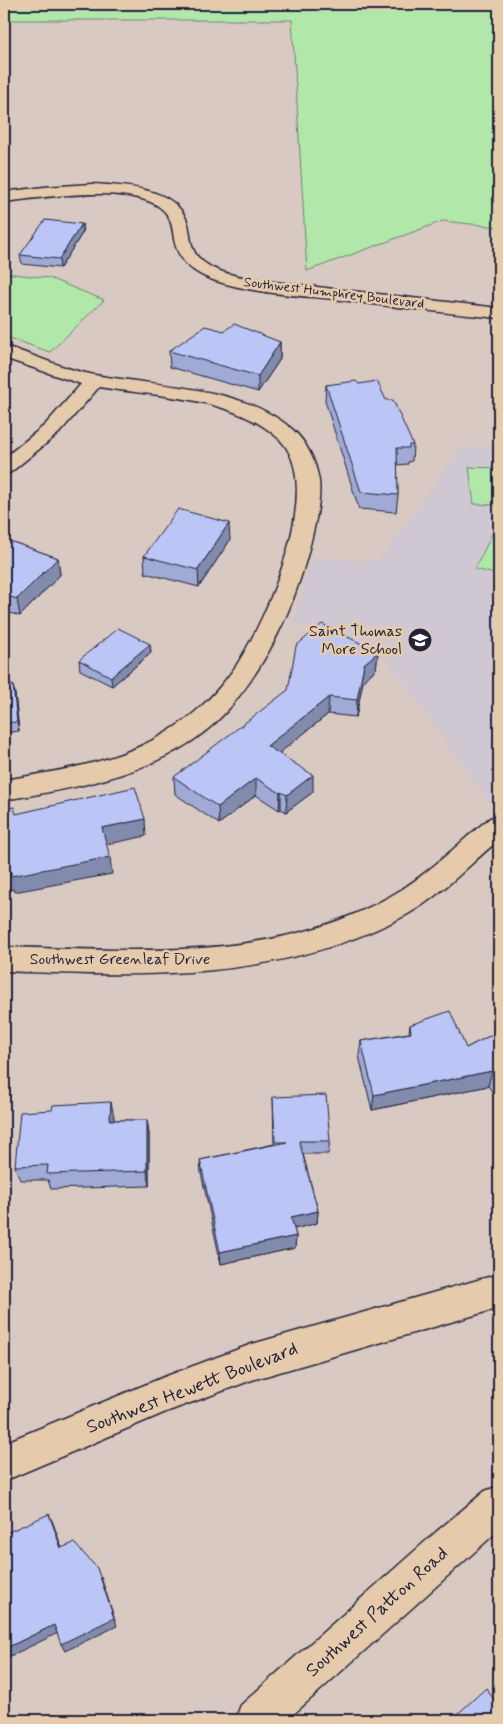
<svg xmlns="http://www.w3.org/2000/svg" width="503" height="1724" viewBox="0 0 503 1724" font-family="Mynerve,sans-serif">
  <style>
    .built { fill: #cfc8d2 }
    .green { fill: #b2e7aa; stroke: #6a8472 }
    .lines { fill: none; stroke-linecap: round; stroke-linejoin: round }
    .street-casing { stroke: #22223b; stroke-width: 3 }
    .secondary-casing { stroke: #22223b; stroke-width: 3 }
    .street { fill: #e5caac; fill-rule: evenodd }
    .secondary { fill: #e5caac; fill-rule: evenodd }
    .wall { fill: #a1aad4; stroke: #22223b }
    .shaded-wall { fill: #838bad; stroke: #22223b }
    .building { fill: #bbc6f7; stroke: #22223b }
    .labels { text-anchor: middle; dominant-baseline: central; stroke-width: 5; stroke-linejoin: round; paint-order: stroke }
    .far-street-label { font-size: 14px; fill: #22223b; stroke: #e5caac }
    .poi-label { font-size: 16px; fill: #22223b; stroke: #e5caac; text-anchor: end }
    .street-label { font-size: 16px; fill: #22223b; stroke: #e5caac }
    .near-street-label { font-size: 19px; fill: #22223b; stroke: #e5caac }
  </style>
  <rect width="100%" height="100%" fill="#d8c9c2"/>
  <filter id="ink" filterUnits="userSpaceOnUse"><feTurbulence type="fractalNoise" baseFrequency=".02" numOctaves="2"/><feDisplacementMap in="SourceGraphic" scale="10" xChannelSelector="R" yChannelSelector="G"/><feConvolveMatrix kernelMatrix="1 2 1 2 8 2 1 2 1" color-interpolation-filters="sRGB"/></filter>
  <g filter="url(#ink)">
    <path class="built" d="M499 446V797L490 802 387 658 294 621 312 557 378 562 461 448Z"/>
    <path class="green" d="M4 4H499V227L443 221 307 271 292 20H4Z
      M4 273 49 278 104 300 50 352 4 336Z
      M469 467 499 468V505L474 504Z
      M493 532 499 533V575L475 569Z"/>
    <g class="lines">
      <defs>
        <path id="street" d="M4 346C33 354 60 368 90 374 154 387 240 384 292 429 307 442 316 462 319 481 321 500 316 519 312 537 298 596 274 653 236 700 224 716 208 730 192 741 136 778 69 789 4 800V780C64 770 123 762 175 727 200 711 219 690 236 666 266 620 328 483 278 438 232 396 157 397 99 387L59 433 11 472 4 474V458L45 425 81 384 4 358Z
          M499 815V840C469 864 442 895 408 914 283 982 141 977 4 971V947C133 950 272 963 389 897 426 877 457 844 490 818Z
          M499 1274V1308L252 1380 166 1412 4 1481V1443L164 1377 252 1344Z"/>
        <path id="secondary" d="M92 184C122 186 174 186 187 221 191 232 189 247 198 257 213 274 243 277 265 281L499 308V318C444 313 388 306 333 299 294 295 251 293 213 280 193 273 178 261 174 239 173 231 172 223 168 216 147 180 39 198 4 202V192L44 187Z
          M499 1486V1530L287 1720H235L241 1705 436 1532 485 1491Z"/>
      </defs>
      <use href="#street" class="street-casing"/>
      <use href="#secondary" class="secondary-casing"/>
      <use href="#street" class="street"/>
      <use href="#secondary" class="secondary"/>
    </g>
    <path class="wall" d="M82 224 83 232 60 268 22 264 20 255Z
      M224 331 280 342V359L258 392 170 367 169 351Z
      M359 384 386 400 413 445 412 461 408 462V464L397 465 398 495 396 512 359 509 325 401 326 385Z
      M4 539 58 558 60 575 20 616 4 611Z
      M230 540 199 587 145 573 144 556Z
      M150 644 151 653 112 686 80 670 79 660Z
      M378 652 376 669 363 681 356 717 328 714 279 753 313 792 286 812 281 809 279 810 256 795 219 824 175 794 174 777Z
      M4 685 15 694 19 731 4 733Z
      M410 1025 466 1048 499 1031V1101L488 1086 372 1110 359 1056 361 1041 409 1033Z
      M273 1097 330 1141 328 1154H303L318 1211 317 1223 294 1229 296 1236 295 1248 221 1264 201 1173 200 1160 274 1144Z
      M114 1117 113 1120H147L149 1134V1186L51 1189 48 1180H20L15 1166Z"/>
    <path class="shaded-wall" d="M82 224 83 232 60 268 59 259Z
      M280 342V359L258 392V376Z
      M229 523 230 540 199 587 198 570Z
      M58 558 60 575 20 616 17 599Z
      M150 644 151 653 112 686 111 677Z
      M378 652 376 669 363 681 356 717 357 700 364 664Z
      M13 685 15 694 19 731 17 722Z
      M329 697 328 714 267 763V746Z
      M313 775V792L286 812 287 795Z
      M256 778V795L219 824 218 807Z
      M281 792V809L279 810 280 793Z
      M145 819 146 836 104 845 102 828Z
      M110 857 112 874 14 892 13 889 4 891V873Z
      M492 1071 488 1086 372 1110 374 1095Z
      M111 1102 114 1117 113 1135 110 1120Z
      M147 1120 149 1134V1186L147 1171Z
      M318 1211 317 1223 290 1230 291 1217Z
      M296 1236 295 1248 221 1264 220 1252Z
      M49 1514 53 1523 65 1557 61 1548Z
      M101 1577 117 1626 65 1651 61 1644Z
      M54 1625 58 1633 4 1659V1649Z"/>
    <path class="building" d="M45 220 82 224 59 259 20 255Z
      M234 324 280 342 258 376 169 351 205 326 224 331Z
      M356 381 359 384 377 381 386 400H393L413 445H409V448H397L398 495 361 492 326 385Z
      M178 509 229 523 198 570 144 556Z
      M4 539 58 558 17 599 4 595Z
      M322 624 378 652 364 664 357 700 329 697 267 746 313 775 287 795 281 792 280 793 256 778 218 807 174 777 288 690 296 646Z
      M118 628 150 644 111 677 79 660Z
      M4 685H13L17 722 4 723Z
      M135 787 145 819 102 828 110 857 11 876V872L4 873V809L14 807 16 814Z
      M450 1011 466 1048 499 1031V1081L492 1071 374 1095 361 1041 411 1033 410 1025Z
      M326 1095 330 1141H299L318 1211 291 1217 296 1236 220 1252 200 1160 287 1142H275L273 1097Z
      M111 1102 110 1120H147V1171L47 1174 48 1165 15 1166 20 1112 52 1110 53 1105Z
      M49 1514 61 1548 74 1543 97 1568 114 1618 61 1644 54 1625 4 1649V1534Z
      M486 1688 499 1707V1720H451Z"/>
  </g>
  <defs>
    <symbol id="school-disc" viewBox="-11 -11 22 22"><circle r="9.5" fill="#22223b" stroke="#e5caac"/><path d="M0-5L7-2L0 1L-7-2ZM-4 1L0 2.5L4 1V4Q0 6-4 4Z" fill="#fff"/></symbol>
  </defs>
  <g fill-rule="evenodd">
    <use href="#school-disc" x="406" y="626" width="28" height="28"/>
  </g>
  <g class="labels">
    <g class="far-street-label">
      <text transform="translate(334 293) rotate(7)">Southwest Humphrey Boulevard</text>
    </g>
    <g class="poi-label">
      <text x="402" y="631">Saint Thomas<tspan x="402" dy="18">More School</tspan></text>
    </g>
    <g class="street-label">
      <text x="120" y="959">Southwest Greenleaf Drive</text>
    </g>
    <g class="near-street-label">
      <text transform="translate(192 1388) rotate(-21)">Southwest Hewett Boulevard</text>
      <text transform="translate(377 1612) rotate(-42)">Southwest Patton Road</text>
    </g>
  </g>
  <rect width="503" height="1724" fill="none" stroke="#e5caac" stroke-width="20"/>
  <rect x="10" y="10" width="483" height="1704" fill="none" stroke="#22223b" stroke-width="2" filter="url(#ink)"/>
</svg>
